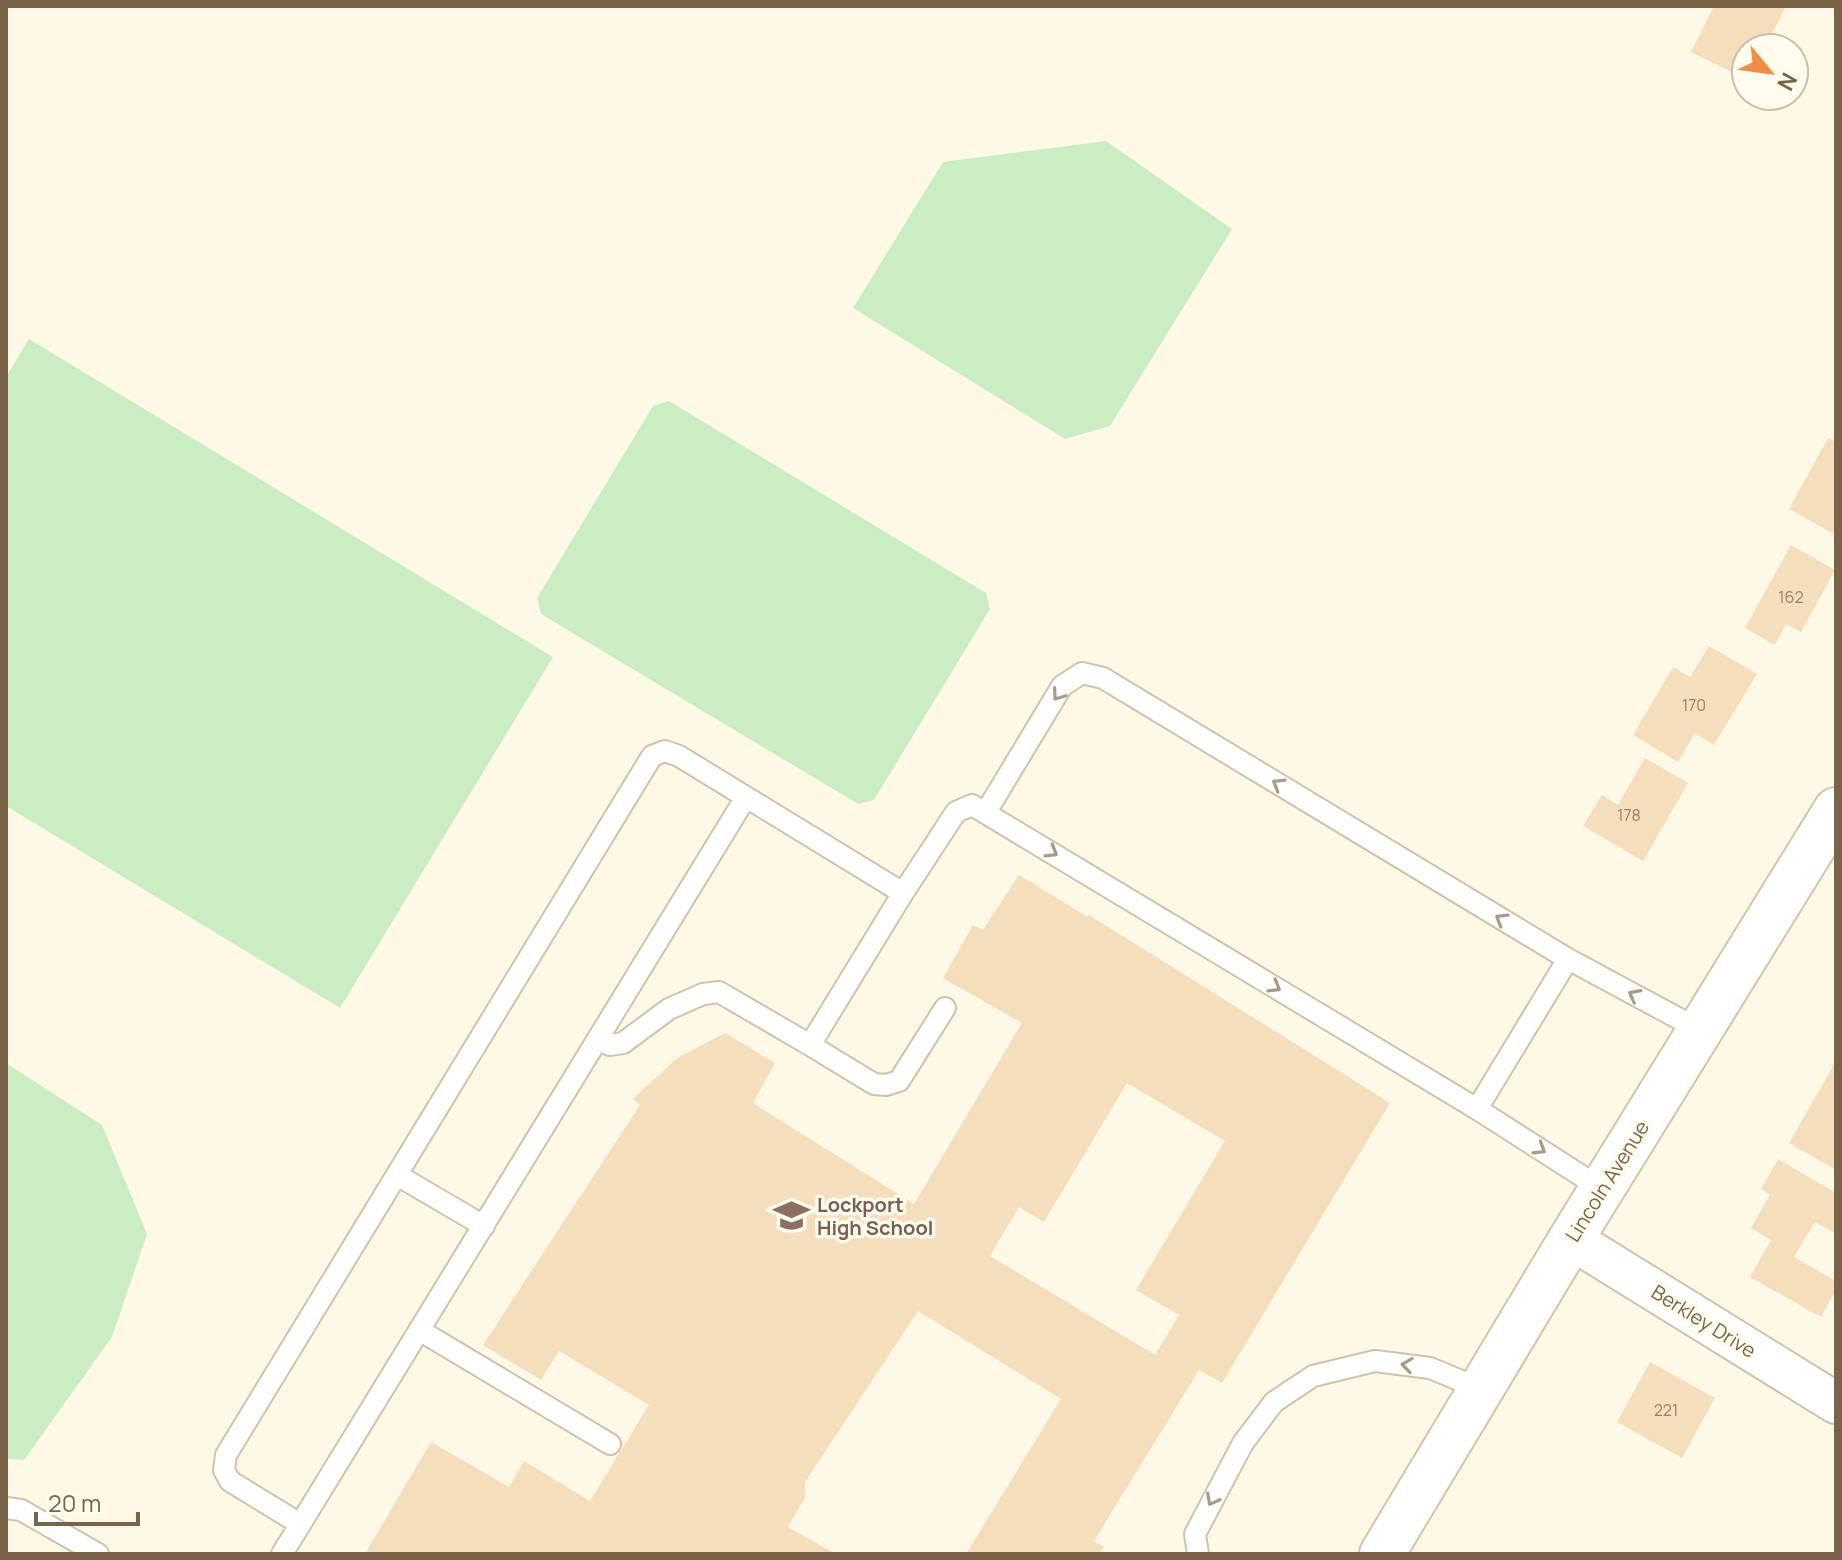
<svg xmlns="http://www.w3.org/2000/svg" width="1842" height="1560" viewBox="0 0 1842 1560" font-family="Manrope,sans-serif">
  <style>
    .green { fill: #cbedc3 }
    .building { fill: #f5debb; fill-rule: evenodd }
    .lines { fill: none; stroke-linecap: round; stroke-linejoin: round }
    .lane-casing { stroke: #d1c3aa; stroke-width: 24 }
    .street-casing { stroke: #d1c3aa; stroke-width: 44 }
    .secondary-casing { stroke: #d4c5a8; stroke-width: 48 }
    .lane { stroke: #fff; stroke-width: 20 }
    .street { stroke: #fff; stroke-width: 40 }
    .secondary { stroke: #fff; stroke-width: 44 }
    .oneway { stroke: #a99a88 }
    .labels { text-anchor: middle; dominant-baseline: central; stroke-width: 7; stroke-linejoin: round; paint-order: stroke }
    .number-label { font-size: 16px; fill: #998265 }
    .street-label { font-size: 20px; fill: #7a6448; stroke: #fffcee }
    .education-label { font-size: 20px; font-weight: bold; fill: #785e54; stroke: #fffcee; text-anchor: start }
  </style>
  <rect width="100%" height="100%" fill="#fef9e6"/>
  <path class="green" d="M1106 141 1232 229 1110 426 1065 439 853 308 943 162Z
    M29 339 553 657 340 1008 6 806V377Z
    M669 401 986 593 990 609 874 800 858 804 541 614 537 598 653 406Z
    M6 1063 102 1125 147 1234 112 1337 24 1460 6 1459Z"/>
  <path class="building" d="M1714 6H1786L1765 48H1746V79L1691 52Z
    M1828 438 1836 442V535L1789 509Z
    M1791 545 1835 570 1801 632 1786 624 1775 645 1745 628Z
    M1709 646 1757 674 1714 745 1695 733 1678 762 1633 735 1673 667 1690 677Z
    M1645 758 1688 783 1643 861 1583 826 1602 795 1618 805Z
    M1019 875 1088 917 1089 915 1390 1103 1222 1383 1199 1370 1094 1541 1104 1547 1099 1554H966L1061 1399 918 1311 805 1482V1498L788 1527 836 1554H365L431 1442 509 1487 524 1461 590 1501 649 1405 559 1351 541 1380 483 1345 640 1105 633 1099 677 1058 725 1033 775 1063 753 1103 914 1204 1022 1023 943 978 973 925 983 930ZM1127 1083 1225 1141 1136 1290 1179 1315 1155 1355 990 1256 1019 1207 1044 1222Z
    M1836 1061V1170L1789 1143Z
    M1778 1159 1836 1193V1234L1815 1222 1794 1257 1836 1281V1290L1821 1317 1750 1277 1771 1240 1751 1228 1770 1195 1761 1189Z
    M1650 1362 1715 1398 1682 1458 1617 1422Z"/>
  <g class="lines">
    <defs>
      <path id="lane" d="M986 812 1062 686 1082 673 1103 678 1568 959 1700 1030
        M598 1039 610 1045 623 1043 669 1009 703 994 719 992 810 1045 903 893
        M810 1045 874 1084 886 1085 899 1081 945 1008
        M1477 1109 1568 959
        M397 1175 484 1226
        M419 1330 610 1444
        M6 1508 21 1510 98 1554
        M300 1524 230 1481 224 1470 226 1455 652 756 665 751 679 756 746 797
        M282 1554 746 797 903 893 956 812 972 805 1477 1109 1602 1189
        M1198 1554 1195 1534 1243 1443 1274 1402 1313 1376 1375 1361 1430 1368 1481 1389"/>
      <path id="street" d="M1571 1239 1836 1403"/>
      <path id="secondary" d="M1382 1554 1571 1239 1836 810"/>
    </defs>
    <use href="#lane" class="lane-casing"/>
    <use href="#street" class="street-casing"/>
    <use href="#secondary" class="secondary-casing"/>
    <use href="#lane" class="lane"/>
    <use href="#street" class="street"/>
    <use href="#secondary" class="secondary"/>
  </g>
  <defs><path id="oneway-chevron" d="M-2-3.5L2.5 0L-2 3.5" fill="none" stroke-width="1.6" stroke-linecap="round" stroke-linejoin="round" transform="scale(2)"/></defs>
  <g class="oneway">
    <use href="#oneway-chevron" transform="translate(1058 695) rotate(125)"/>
    <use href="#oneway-chevron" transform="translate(1278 784) rotate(-149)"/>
    <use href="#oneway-chevron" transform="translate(1052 852) rotate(31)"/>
    <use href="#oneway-chevron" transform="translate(1501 919) rotate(-149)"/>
    <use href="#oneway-chevron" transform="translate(1275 987) rotate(31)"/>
    <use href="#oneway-chevron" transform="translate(1634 995) rotate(-152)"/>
    <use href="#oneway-chevron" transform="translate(1540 1149) rotate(32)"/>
    <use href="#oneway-chevron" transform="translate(1407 1365) rotate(-172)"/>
    <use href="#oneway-chevron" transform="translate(1212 1500) rotate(118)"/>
  </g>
  <defs>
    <symbol id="school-bare" viewBox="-9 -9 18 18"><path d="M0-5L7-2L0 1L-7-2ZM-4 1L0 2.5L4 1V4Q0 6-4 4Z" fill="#8d6e63" stroke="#fffcee" stroke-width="2.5" paint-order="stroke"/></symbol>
  </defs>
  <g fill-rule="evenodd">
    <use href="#school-bare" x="766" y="1190" width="51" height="51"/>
  </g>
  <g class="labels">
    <g class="number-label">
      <text x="1791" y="597">162</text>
      <text x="1694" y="705">170</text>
      <text x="1629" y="815">178</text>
      <text x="1666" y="1410">221</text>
    </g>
    <g class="street-label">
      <text transform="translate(1607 1181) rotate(-58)">Lincoln Avenue</text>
      <text transform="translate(1704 1321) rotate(32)">Berkley Drive</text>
    </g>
    <g class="education-label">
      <text x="817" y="1204">Lockport<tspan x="817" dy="23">High School</tspan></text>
    </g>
  </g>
  <rect width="1842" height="1560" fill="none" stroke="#7a6448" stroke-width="16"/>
  <g transform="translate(1770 72) rotate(119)"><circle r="38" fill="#fffcee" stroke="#cabfac" stroke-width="2"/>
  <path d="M0-6L14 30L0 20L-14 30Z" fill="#f08d42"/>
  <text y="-12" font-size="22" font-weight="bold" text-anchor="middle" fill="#7a6448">N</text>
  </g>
  <path d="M36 1512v12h102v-12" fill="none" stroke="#7a6448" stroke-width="4"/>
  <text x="48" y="1512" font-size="24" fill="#7a6448" stroke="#fffcee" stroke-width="6" paint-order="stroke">20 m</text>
</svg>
